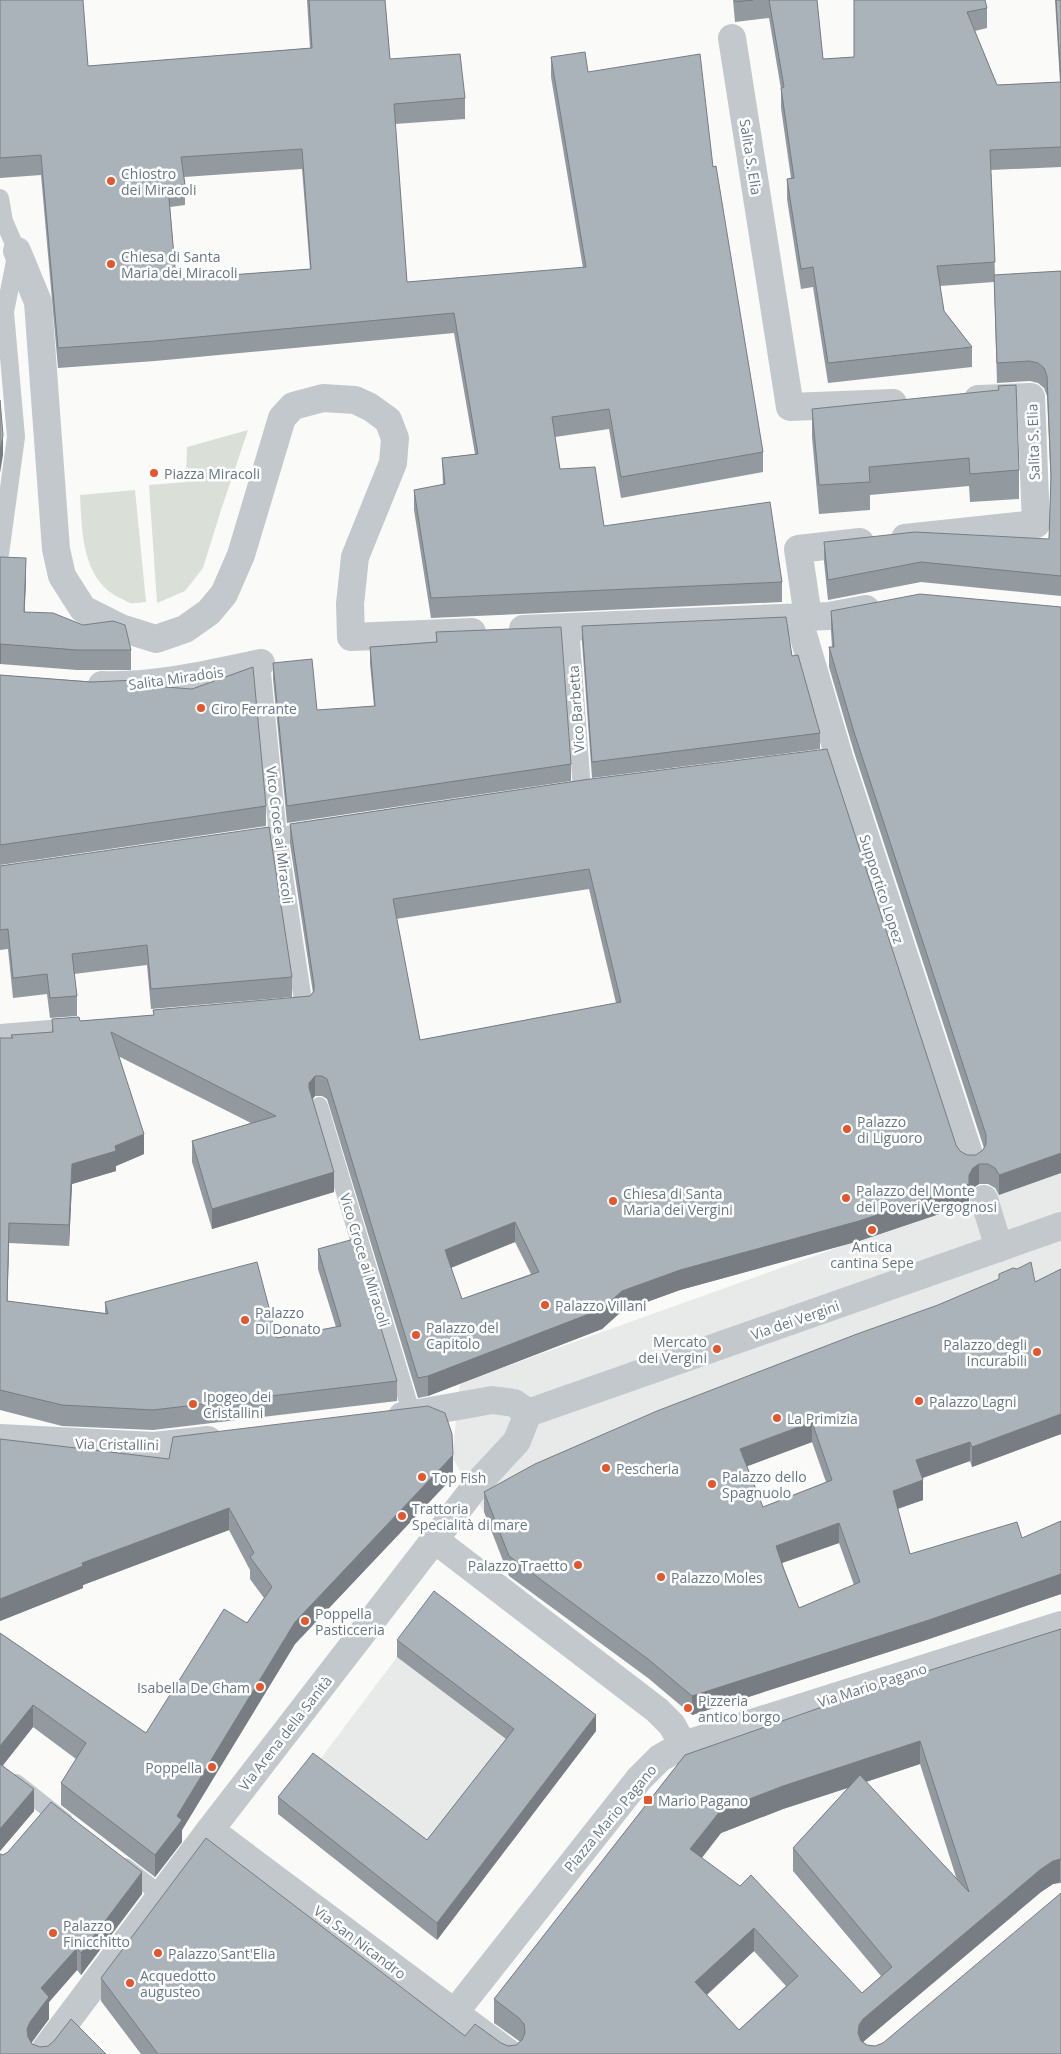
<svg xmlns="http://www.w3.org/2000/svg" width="1061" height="2054" viewBox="0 0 1061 2054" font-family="'Open Sans',sans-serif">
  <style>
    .built { fill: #e8e9e9 }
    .green { fill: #dadfd7 }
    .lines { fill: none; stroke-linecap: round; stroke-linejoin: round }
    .service { stroke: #c3c8cc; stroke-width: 18 }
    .minor { stroke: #c3c8cc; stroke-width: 28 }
    .wall { fill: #929a9f; fill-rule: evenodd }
    .shaded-wall { fill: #777d82 }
    .building { fill: #aab3b9; stroke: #777d82; fill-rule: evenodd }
    .poi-dot { fill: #e4572e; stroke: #fff; stroke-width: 2 }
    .labels { text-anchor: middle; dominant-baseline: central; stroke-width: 5; stroke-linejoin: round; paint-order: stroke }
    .street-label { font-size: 14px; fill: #657683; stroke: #fff }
    .poi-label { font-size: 14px; fill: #657683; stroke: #fff; text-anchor: start }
  </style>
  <rect width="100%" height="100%" fill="#fafaf8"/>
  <path class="built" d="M1061 1172V1274L1026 1284 484 1512 452 1457 460 1383 842 1246Z
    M434 1608 596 1731 437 1940 279 1814Z"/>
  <path class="green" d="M248 430 221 510 203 568 185 591 157 603 149 485 186 482 187 447Z
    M135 490 146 602C141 602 135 604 130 603 127 602 123 599 120 598 82 580 82 532 80 495Z"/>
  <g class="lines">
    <path class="service" d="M0 198 4 221 17 251 5 312 16 437 0 554
      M570 627 582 790
      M261 663 278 836 304 1007 292 1008
      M248 841 313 831
      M0 1033 74 1027
      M319 1106 412 1415
      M16 1783 64 1821
      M125 1867 161 1895"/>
    <path class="minor" d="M732 38 790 407 893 403
      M17 251 38 302 56 549 62 576 83 609 121 628 156 639 185 629 209 612 224 594 241 555 282 418 293 406 323 398 355 400 370 407 388 420 395 438 393 463 355 557 350 604 351 637 472 632
      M905 538 1036 524 1031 397 978 399
      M798 617 839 757 971 1160
      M808 617 798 549 860 542
      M523 629 829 616 866 609
      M102 685C156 687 209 674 261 663
      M984 1199 999 1248
      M528 1413 1061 1226
      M402 1416 492 1400 514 1403 528 1413
      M0 1438 154 1446 208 1440
      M435 1540 657 1710 672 1725 683 1745
      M210 1830 510 2054
      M455 2012 639 1779 660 1758 683 1745 1061 1625
      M42 2054 210 1830 479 1482 517 1441 528 1413"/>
  </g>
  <path class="wall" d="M0 0 88 66 310 48 307 0H385L390 59 465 98V119L395 124 407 282 583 268 551 77V57L588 72 713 167 763 452V472L621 498 609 429 555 437 560 469 604 526 782 582V602L431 618 414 510V490L443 485 442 458 475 454 454 333 155 361 58 368 41 175 0 178ZM302 169 310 269 176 279 170 207 185 205V185L184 177Z
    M733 0H817L823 59 854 57V0L987 8V28L975 31 997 85 1060 82 1055 0H1061V167L991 170 995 275 1061 271V596L921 582 828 600 824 562V542L1049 539 1051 488 1047 396 1044 388 1038 383 1030 381 997 383 994 282 940 286 944 311 972 347V367L828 383 813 287 801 289 787 199V179L791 178 781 108V89L769 18 735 22Z
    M812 409 1019 470V499L970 502 969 486 870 495V510L819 514 812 437Z
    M0 557 26 578 24 612 131 650V670H77L0 664Z
    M1061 607 999 1195 995 1188 988 1184H979L973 1188 969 1195V1204L859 1241 680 1290 622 1311 602 1329 428 1396 418 1398 327 1099 322 1096H315L312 1100 334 1192 212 1229 192 1162V1141L251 1123 118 1056 144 1154 116 1166V1171L72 1184 69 1246 9 1243 7 1301 105 1313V1302L277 1338 336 1327 318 1269V1249L397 1381V1401L153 1430 62 1426 0 1410V1038H11V1035L52 1032V1019L80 1021 153 1015 310 996 313 993 290 844V824L583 780 956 1145 960 1151 967 1155H976L983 1150 984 1148 854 752 829 667V647H832L831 631V611ZM589 889 616 1003 420 1040 396 919ZM515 1242 531 1274 462 1299 451 1268Z
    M582 626 792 656 820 733V749L592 778 582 642Z
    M436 632 571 764V781L287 823 273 679V663L317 710 374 706 370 664V647L436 642Z
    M0 675 139 685 266 806V826L0 865Z
    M0 866 292 977V997L151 1009 147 965 74 974 77 996V1016L50 1018 47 994 13 998 8 949 0 950Z
    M1061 1269V1434L972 1467 970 1461 923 1478V1500L898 1509 910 1554 1022 1538 1061 1521V1594L929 1639 692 1715 648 1678 509 1576 484 1512V1492L1035 1282ZM812 1442 826 1482 763 1507 747 1466ZM839 1543 854 1585 799 1608 782 1563Z
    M169 1459 453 1477 295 1644 182 1830V1842L155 1877 61 1805V1783L76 1759 33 1727 3 1765 34 1811 0 1851V1633L146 1733 247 1623 264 1598 250 1579V1570L229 1530 83 1585V1588L0 1621Z
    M1061 1629V1883L1053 1884 1041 1892 863 2042 867 2045 875 2046 1061 2054H141L101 2001V1978L465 2036 501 2043 508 2046 516 2045 520 2042 519 2041 494 2023V1999L685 1755ZM920 1764 957 1880 866 1782ZM848 1788 793 1848V1871L881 1976 862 1993 702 1858 721 1833 783 1809ZM754 1951 786 1986 739 2030 707 1995Z
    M397 1640 596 1731 437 1940 278 1814V1797L427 1840 506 1739 397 1657Z
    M0 1854 142 1894 81 1975 77 1970 49 2002V2019L31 2042 32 2044 40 2047 0 2054Z"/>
  <path class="shaded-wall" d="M3 435V455L0 473V452Z
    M26 558V578L24 632V612Z
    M1 643V663L0 664V644Z
    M315 1076V1096L309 1103V1083Z
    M144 1134V1154L116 1166V1171L72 1184 69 1246V1225L72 1164Z
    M1061 1153V1173L999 1195V1175Z
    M979 1164V1184L973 1188 969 1195V1204L859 1241 680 1290 622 1311 602 1329 428 1396V1376L622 1291 680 1270 969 1175 973 1168Z
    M334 1172V1192L212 1229V1209Z
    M515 1222V1242L445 1270V1250Z
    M9 1223V1243L7 1321V1301Z
    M1061 1414V1434L972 1467V1447Z
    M812 1422V1442L740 1469V1449Z
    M970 1442V1461L916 1480V1460Z
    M453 1455V1477L295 1644 182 1830V1842L155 1877V1855L177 1816 295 1622Z
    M923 1480V1500L893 1510V1491Z
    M229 1508V1530L83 1585V1588L0 1621V1599L82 1563Z
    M839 1523V1543L776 1565V1546Z
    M1061 1574V1594L929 1639 692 1715V1696Z
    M33 1705V1727L0 1769V1746Z
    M596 1715V1731L437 1940V1923Z
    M920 1741V1764L783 1809 721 1833 690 1872V1849L721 1810 783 1786Z
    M34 1789V1811L0 1851V1829Z
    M1060 1859V1882L1053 1884 1041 1892 863 2042 858 2054V2033L859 2025 863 2019 1041 1869 1053 1861Z
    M142 1872V1894L81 1975V1953Z
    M754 1928V1951L695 2005V1982Z
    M77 1948V1970L49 2002V2019L30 2045 27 2052V2029L41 1988Z"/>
  <path class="building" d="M0 0H83L88 66 312 48 309 0H385L390 59 460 54 465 98 394 104 407 282 586 267 551 57 585 52 588 72 700 54 713 167 716 166 763 452 621 477 609 409 552 417 560 469 595 467 604 526 770 502 782 582 431 598 414 490 445 484 442 458 478 454 454 313 155 341 58 348 41 155 0 158ZM302 149 311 269 176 279 168 187 185 185 181 157Z
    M735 0H753L735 2Z
    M769 0H817L823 59 854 57V0H985L987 8 967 12 997 85 1061 82 1056 0H1061V147L990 150 995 262 937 266 944 311 972 347 828 363 813 267 801 269 787 179 794 178 781 88 784 87Z
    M1061 271V576L921 562 828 580 824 542 915 532 1049 539 1051 476 1047 376 1044 368 1038 363 1030 361 997 363 994 275Z
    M1016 385 1019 470 970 474 969 458 869 467 870 482 819 485 812 409 999 390 998 386Z
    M0 400 3 435 0 452Z
    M0 557 26 558 24 612 53 613 83 625 113 621 125 625 131 650H77L0 644Z
    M920 594 1061 607V1153L999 1175 995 1168 988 1164H979L973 1168 969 1175V1184L859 1221 680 1270 622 1291 602 1309 428 1376 418 1378 327 1079 322 1076H315L309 1083V1088L334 1172 212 1209 192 1141 276 1116 111 1032 144 1134 115 1146 116 1151 72 1164 69 1225 9 1223 7 1301 108 1314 105 1302 257 1262 277 1338 341 1326 318 1249 354 1239 397 1381 153 1410 62 1405 0 1390V1038H13L11 1035 53 1032 52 1019 79 1017 80 1021 154 1015 153 1010 310 996 314 991V985L290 824 583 780 827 749 956 1145 960 1151 967 1155H976L983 1150 986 1144V1135L854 732 829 647H834L831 611ZM589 869 621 1002 420 1040 393 899ZM515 1222 539 1272 462 1299 445 1250Z
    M786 617 792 656 798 655 820 733 592 762 582 626Z
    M561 627 571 764 287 806 273 663 312 659 317 710 375 706 370 647 437 642 436 632Z
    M253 667 266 806 0 845V675L91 682 138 680 139 685 192 689Z
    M269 827 292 977 151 989 147 945 72 954 77 996 50 998 47 974 13 978 8 929 0 930V866Z
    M1031 1262 1035 1282 1061 1269V1414L972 1447 970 1442 916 1460 923 1480 893 1491 910 1554 1017 1522 1022 1538 1061 1521V1574L929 1620 692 1696 648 1659 509 1556 484 1492 535 1464 657 1411 857 1334 938 1305 999 1279V1274L1013 1268 1017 1269ZM812 1422 832 1480 763 1507 740 1449ZM839 1523 860 1582 799 1608 784 1570 776 1546Z
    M428 1406 445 1413 452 1434 453 1455 295 1622 177 1816 182 1820 155 1855 61 1783 86 1743 33 1705 0 1746V1633L146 1733 224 1609 247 1623 272 1587 250 1557 254 1553 229 1508 82 1563 83 1566 0 1599V1439L169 1459 173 1437Z
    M434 1591 596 1715 437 1923 278 1797 313 1753 427 1840 514 1729 397 1640Z
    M1061 1629V1859L1053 1861 1041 1869 863 2019 859 2025 858 2033 861 2041 867 2045 875 2046 883 2043 1061 1893V2054H158L101 1978 206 1838 465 2036 475 2024 501 2043 508 2046 516 2045 522 2040 525 2033 524 2024 519 2018 494 1999 685 1755 902 1679ZM920 1741 969 1892 860 1775 793 1848 892 1967 862 1993 751 1875 740 1886 690 1849 721 1810 783 1786ZM754 1928 798 1976 739 2030 695 1982Z
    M0 1764 34 1789 0 1829Z
    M51 1802 142 1872 81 1953 77 1948 41 1988 49 1997 30 2022 27 2029 28 2037 32 2044 40 2047 48 2046 54 2041 71 2019 106 2054H0V1854L3 1855 8 1852Z"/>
  <g class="poi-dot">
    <circle cx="111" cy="181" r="5"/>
    <circle cx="111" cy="264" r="5"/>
    <circle cx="154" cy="473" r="5"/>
    <circle cx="201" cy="708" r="5"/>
    <circle cx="847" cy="1129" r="5"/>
    <circle cx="846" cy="1198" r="5"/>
    <circle cx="613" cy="1201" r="5"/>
    <circle cx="872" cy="1230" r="5"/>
    <circle cx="545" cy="1305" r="5"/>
    <circle cx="245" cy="1320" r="5"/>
    <circle cx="416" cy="1335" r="5"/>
    <circle cx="717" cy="1349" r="5"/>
    <circle cx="1037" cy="1352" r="5"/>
    <circle cx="919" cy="1401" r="5"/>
    <circle cx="193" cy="1404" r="5"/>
    <circle cx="777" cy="1418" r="5"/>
    <circle cx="606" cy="1468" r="5"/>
    <circle cx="422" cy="1477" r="5"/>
    <circle cx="712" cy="1484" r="5"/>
    <circle cx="402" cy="1516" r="5"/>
    <circle cx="578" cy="1565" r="5"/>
    <circle cx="661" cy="1577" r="5"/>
    <circle cx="305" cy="1621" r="5"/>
    <circle cx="260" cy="1687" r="5"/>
    <circle cx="688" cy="1708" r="5"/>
    <circle cx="212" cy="1767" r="5"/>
    <rect x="643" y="1795" width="10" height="10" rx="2.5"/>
    <circle cx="53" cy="1933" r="5"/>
    <circle cx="158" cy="1953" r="5"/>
    <circle cx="130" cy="1983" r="5"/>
  </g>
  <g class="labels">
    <g class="street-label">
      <text transform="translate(751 157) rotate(81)">Salita S. Elia</text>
      <text transform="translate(1033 442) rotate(-92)">Salita S. Elia</text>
      <text transform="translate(176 678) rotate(-8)">Salita Miradois</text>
      <text transform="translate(576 709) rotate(-94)">Vico Barbetta</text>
      <text transform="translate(280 835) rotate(83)">Vico Croce ai Miracoli</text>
      <text transform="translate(882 889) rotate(72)">Supportico Lopez</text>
      <text transform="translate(365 1260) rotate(73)">Vico Croce ai Miracoli</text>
      <text transform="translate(795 1320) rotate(-19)">Via dei Vergini</text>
      <text transform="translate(117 1444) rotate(1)">Via Cristallini</text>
      <text transform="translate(872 1685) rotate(-18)">Via Mario Pagano</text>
      <text transform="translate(285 1733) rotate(-52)">Via Arena della Sanità</text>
      <text transform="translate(610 1818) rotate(-50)">Piazza Mario Pagano</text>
      <text transform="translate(360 1942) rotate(37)">Via San Nicandro</text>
    </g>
    <g class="poi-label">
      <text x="121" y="173">Chiostro<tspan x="121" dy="16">dei Miracoli</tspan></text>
      <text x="121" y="256">Chiesa di Santa<tspan x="121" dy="16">Maria dei Miracoli</tspan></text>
      <text x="164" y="473">Piazza Miracoli</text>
      <text x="211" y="708">Ciro Ferrante</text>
      <text x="857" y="1121">Palazzo<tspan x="857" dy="16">di Liguoro</tspan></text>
      <text x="856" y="1190">Palazzo del Monte<tspan x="856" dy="16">dei Poveri Vergognosi</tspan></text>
      <text x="623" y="1193">Chiesa di Santa<tspan x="623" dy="16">Maria dei Vergini</tspan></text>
      <text x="872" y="1246" text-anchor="middle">Antica<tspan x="872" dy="16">cantina Sepe</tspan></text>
      <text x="555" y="1305">Palazzo Villani</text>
      <text x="255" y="1312">Palazzo<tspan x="255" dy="16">Di Donato</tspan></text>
      <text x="426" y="1327">Palazzo del<tspan x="426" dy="16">Capitolo</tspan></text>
      <text x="707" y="1341" text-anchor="end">Mercato<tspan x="707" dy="16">dei Vergini</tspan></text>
      <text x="1027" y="1344" text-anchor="end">Palazzo degli<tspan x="1027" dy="16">Incurabili</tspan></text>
      <text x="203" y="1396">Ipogeo dei<tspan x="203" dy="16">Cristallini</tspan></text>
      <text x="929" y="1401">Palazzo Lagni</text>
      <text x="787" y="1418">La Primizia</text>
      <text x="616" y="1468">Pescheria</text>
      <text x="722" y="1476">Palazzo dello<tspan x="722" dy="16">Spagnuolo</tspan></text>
      <text x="432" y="1477">Top Fish</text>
      <text x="412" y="1508">Trattoria<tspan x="412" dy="16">Specialità di mare</tspan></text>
      <text x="568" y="1565" text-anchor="end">Palazzo Traetto</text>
      <text x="671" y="1577">Palazzo Moles</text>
      <text x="315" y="1613">Poppella<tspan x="315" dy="16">Pasticceria</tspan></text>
      <text x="250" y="1687" text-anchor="end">Isabella De Cham</text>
      <text x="698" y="1700">Pizzeria<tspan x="698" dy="16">antico borgo</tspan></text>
      <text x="202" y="1767" text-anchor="end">Poppella</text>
      <text x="658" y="1800">Mario Pagano</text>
      <text x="63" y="1925">Palazzo<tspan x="63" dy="16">Finicchitto</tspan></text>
      <text x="168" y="1953">Palazzo Sant'Elia</text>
      <text x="140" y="1975">Acquedotto<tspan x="140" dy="16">augusteo</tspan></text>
    </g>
  </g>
</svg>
